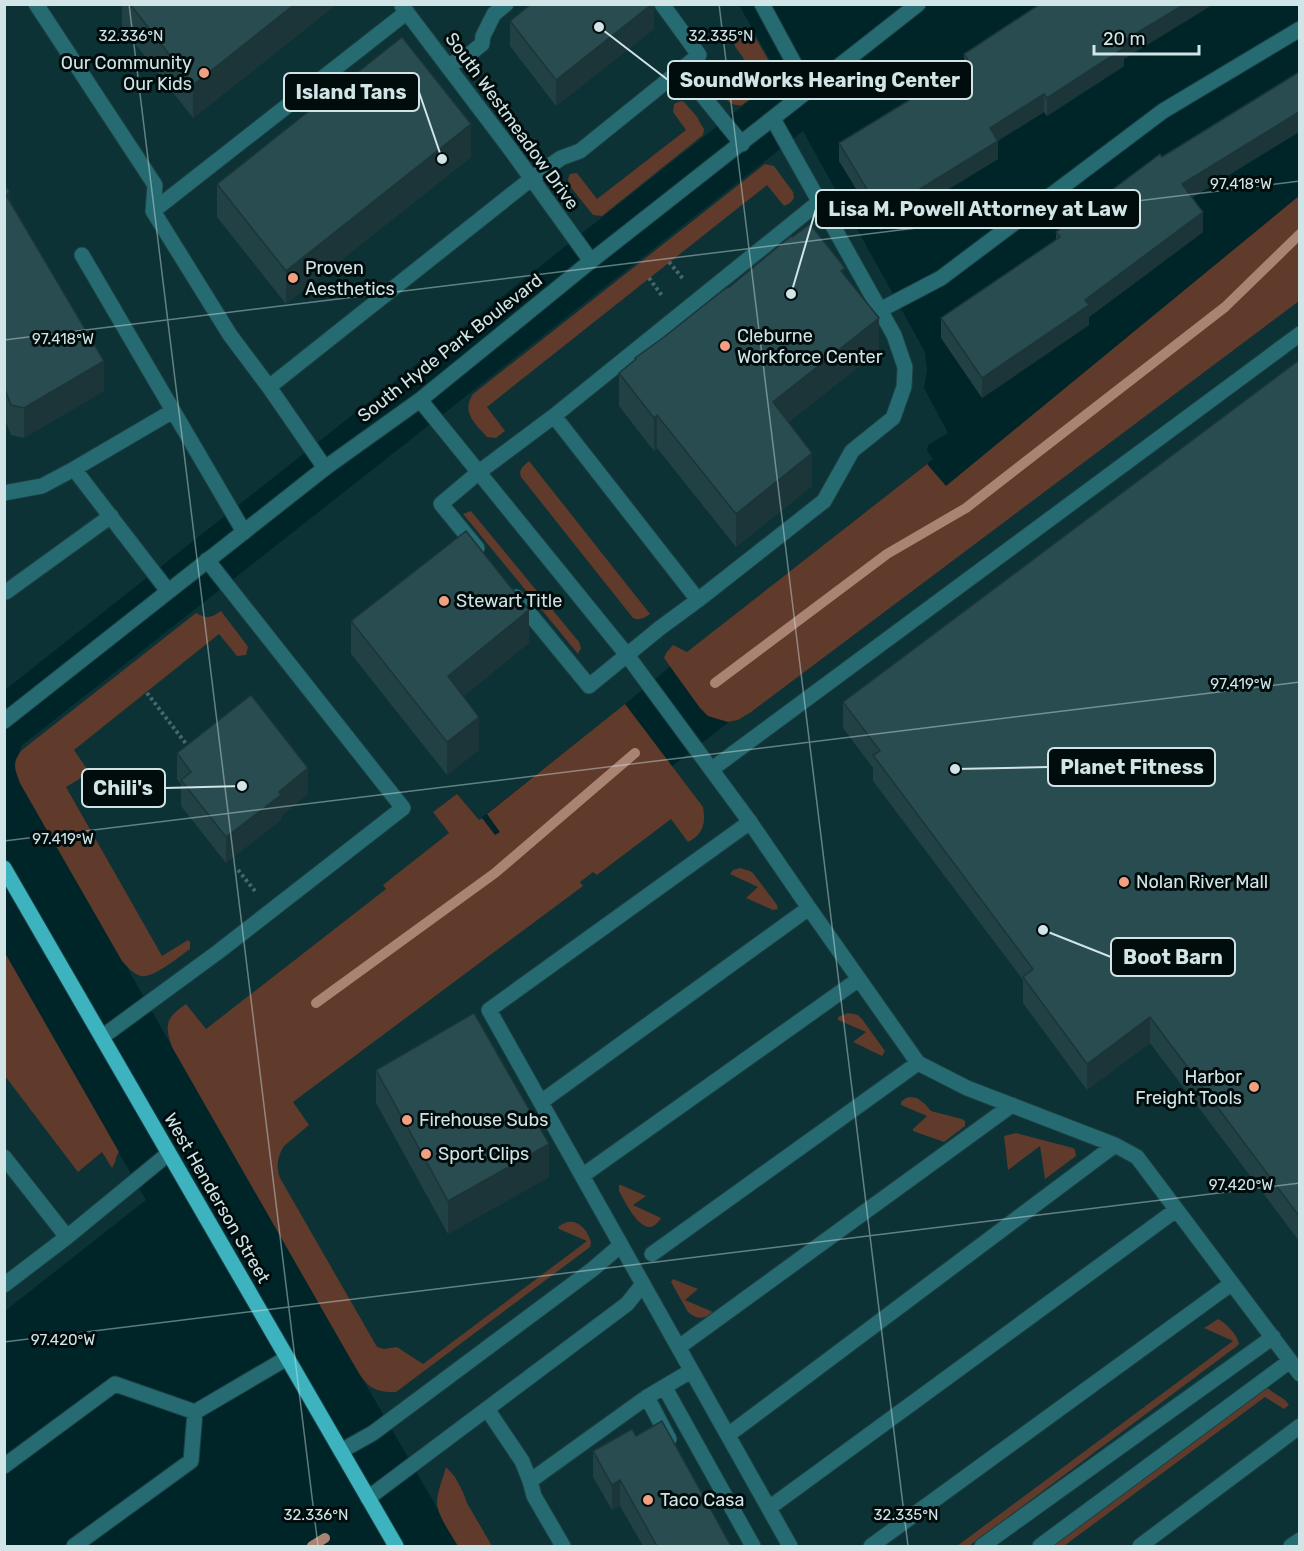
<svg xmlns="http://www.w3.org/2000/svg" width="1304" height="1551" viewBox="0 0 1304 1551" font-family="Rubik,sans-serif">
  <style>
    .built { fill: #0c3235 }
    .green { fill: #603a2a }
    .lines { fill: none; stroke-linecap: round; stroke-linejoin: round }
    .stream { stroke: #aa8372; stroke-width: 10 }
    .service-casing { stroke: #1d4043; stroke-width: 17 }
    .minor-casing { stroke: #1d4043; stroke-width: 17 }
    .primary-casing { stroke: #1d4043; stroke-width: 17 }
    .path { stroke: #48676a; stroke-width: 4; stroke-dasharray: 3 3; stroke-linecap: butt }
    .service { stroke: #266b72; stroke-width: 15 }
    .minor { stroke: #266b72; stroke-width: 15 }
    .primary { stroke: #3cb3be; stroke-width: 15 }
    .wall { fill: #224145 }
    .shaded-wall { fill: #1c3538 }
    .building { fill: #284c50; stroke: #1c3538; stroke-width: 1.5 }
    .ticks { fill: none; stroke: #d1e4e6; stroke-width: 1.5; stroke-opacity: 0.45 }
    .poi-dot { fill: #f2a07f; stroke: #010c0d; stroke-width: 2 }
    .labels { text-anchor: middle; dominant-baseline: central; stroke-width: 6; stroke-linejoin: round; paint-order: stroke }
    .poi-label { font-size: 18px; fill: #d1e4e6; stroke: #010c0d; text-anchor: start }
    .street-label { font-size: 18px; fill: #d1e4e6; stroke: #010c0d }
    .ticks-label { font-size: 15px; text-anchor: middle; fill: #d1e4e6; stroke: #010c0d; stroke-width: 6; stroke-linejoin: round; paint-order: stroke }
    .leader { fill: none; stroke: #d1e4e6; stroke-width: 2 }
    .callout-dot { fill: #d1e4e6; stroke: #010c0d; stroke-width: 2 }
    .callout { fill: #010c0d; stroke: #d1e4e6; stroke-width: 2 }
    .callout-label { font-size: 20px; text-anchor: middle; font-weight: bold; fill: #d1e4e6 }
  </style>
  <rect width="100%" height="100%" fill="#002529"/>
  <path class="built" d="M5 5H739L770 60 775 74 773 80 768 86 5 690Z
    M803 131 925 352 927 370 924 388 948 433 928 445 927 451 933 459 687 653 625 704 480 819 527 879 1299 279V1546H459L218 1128 18 775 17 761 21 746Z
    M4 953 146 1200 5 1311H4Z"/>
  <path class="green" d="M749 31C756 36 760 46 765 54 783 84 763 88 742 105 734 106 727 103 724 95 736 86 753 74 742 56 738 50 734 47 733 40L743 32Z
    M681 101 684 102 698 118 699 121 704 129 703 135 602 216 593 215 569 185 568 179 570 174 577 173 597 199 686 130 673 112 674 104Z
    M765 164 774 166 793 192 794 198 790 203 784 206 767 185 487 407 505 431 496 438 487 437C475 423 461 413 473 394Z
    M1299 196V301L751 712 738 720 728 722 708 716 700 708 664 658 666 653 673 645 687 652 927 464 946 486Z
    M529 461 650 614C644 618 640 621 633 618L521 477C518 469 524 466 529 461Z
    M471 511 579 642 581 648 578 654 463 514Z
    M221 611 246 644 248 647 246 655 237 656 219 634 74 750 89 772 88 774 66 787 162 956 188 940 190 942V949C180 956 153 979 141 976 133 974 127 966 122 961L21 785C15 770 11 763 22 750L196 613C207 619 211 618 221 611Z
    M625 704 703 807C706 824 703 834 688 842L671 819 597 875 593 872 580 882 583 886 293 1102 309 1125 284 1146C277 1157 276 1166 280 1178L377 1347 384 1349 397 1347 423 1364 587 1241 559 1229 558 1227C569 1218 580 1221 587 1233 590 1239 592 1241 590 1247L396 1392C367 1393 364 1381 350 1358L172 1047C164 1024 166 1018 186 1004L206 1029 386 889 383 885 449 833 433 812 457 794 479 820 482 818 495 835 500 832 487 814Z
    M740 868 750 871 753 873 777 905 778 909 773 910 746 898 758 887 730 874 733 870Z
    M5 953 119 1152C115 1156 117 1161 112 1168L102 1152 78 1172 5 1076Z
    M848 1013 858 1015 862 1019 885 1051 882 1056 853 1042 866 1032 838 1020V1017Z
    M910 1097 917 1098 925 1104 931 1111 962 1119 965 1121V1126L944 1142 913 1131V1129L927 1116 901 1105V1102L906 1098Z
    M1016 1133 1073 1148 1075 1150 1076 1156 1045 1179 1040 1146 1008 1170 1004 1136Z
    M619 1185H621L646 1196 633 1205 661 1218C645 1245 626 1203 619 1191Z
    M673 1279 698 1289 685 1300 713 1312 712 1313C703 1320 696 1319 688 1312L671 1282Z
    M1218 1319C1227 1324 1237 1334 1239 1344L1237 1346 969 1546H957L1233 1341 1204 1328Z
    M1267 1388 1285 1400 1289 1405 1284 1409 1265 1397 1064 1546H1053L1261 1389Z
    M446 1467 455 1477 463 1492 467 1503 492 1546H458C452 1536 438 1516 437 1504 437 1491 443 1479 446 1467Z"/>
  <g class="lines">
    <path class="stream" d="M715 683 887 554 966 508 1225 307 1300 234
      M316 1003 495 873 635 753
      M312 1546 325 1538"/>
    <defs>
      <path id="service" d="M36 4 155 185 153 211 230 335 269 387 325 468
        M402 6 508 146 591 261
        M448 66 471 53 482 44 483 36 494 14 506 4
        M681 69 742 144
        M153 211 407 12
        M82 255 244 532
        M269 387 531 179 561 158 580 151 699 55 662 4
        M74 469 173 411
        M4 493 42 486 74 469 168 591
        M477 548 441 504 479 472 554 416 819 202
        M4 590 6 592 111 516
        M516 597 589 686 660 628 698 600 554 416
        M698 600 824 501 852 451 893 418 904 387 905 367 894 335 773 119
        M712 769 1300 334
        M102 1037 218 952 403 808 207 560
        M541 1102 809 908
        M4 1157 67 1237
        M582 1176 859 979
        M652 1254 918 1063
        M4 1285 67 1237 168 1154
        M679 1347 1012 1105
        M665 1388 753 1546
        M647 1397 669 1439
        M487 1409 522 1461 530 1481 534 1496 563 1546
        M728 1435 1115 1145
        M4 1466 115 1384 195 1412 287 1358
        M530 1481 647 1397 691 1371
        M769 1508 1176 1210
        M74 1546 191 1461 195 1412
        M790 1546 489 1010 750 822 809 908 918 1063 967 1088 1115 1145 1137 1157 1300 1374
        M871 1546 1231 1284
        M982 1546 1273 1337
        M1040 1546 1290 1361
        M1140 1546 1300 1426
        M1291 1546 1300 1540"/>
      <path id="minor" d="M762 4 809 91
        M880 310 941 278 1163 111 1300 29
        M420 400 627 655 750 822
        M4 721 325 468 420 400 591 261 918 4
        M341 1451 373 1433 593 1269 621 1245
        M368 1498 627 1304 643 1284"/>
      <path id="primary" d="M4 868 396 1546"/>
    </defs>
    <use href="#service" class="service-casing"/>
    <use href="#minor" class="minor-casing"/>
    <use href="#primary" class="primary-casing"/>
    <path class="path" d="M669 262 684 280
      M649 278 663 297
      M147 693 190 749
      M238 870 255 891"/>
    <use href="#service" class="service"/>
    <use href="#minor" class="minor"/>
    <use href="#primary" class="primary"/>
  </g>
  <path class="wall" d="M122 4H337L193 118 122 27Z
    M654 4V29L556 106 510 46V21Z
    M964 54 1124 59V66L1047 116 1044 112 997 141 998 159 881 230 839 161V143L964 67Z
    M1299 72V132L1192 197 1203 232 1089 317V325L982 398 941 338V318L1056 240V232L1162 157Z
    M471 157 286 304 217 217V184Z
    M4 184 10 201 104 391 24 438 11 435 4 417Z
    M845 275 879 351 788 422 812 486 736 547 657 448 654 451 619 406V373L635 360V358L664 337 728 288Z
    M1299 360V1241L1150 1043 1087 1090 1023 1003V980L873 781V768L843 728V702Z
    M351 621 529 643 463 696 479 750 447 775 351 654Z
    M177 753 308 794 281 816V820L226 863 181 806V784L177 779Z
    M376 1070 549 1177 448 1234 376 1103Z
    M593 1451 731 1546H643L620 1506 612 1510 593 1477Z"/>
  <path class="shaded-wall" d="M295 4H337L193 118V85Z
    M652 4H654V29L556 106V80Z
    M1185 4H1214L1124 59V66L1047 116V98L1120 43Z
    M1044 94V112L990 146V128Z
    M1299 112V132L1182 204V184Z
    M471 124V157L286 304V271Z
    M998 141V159L881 230V213Z
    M10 192V223L6 195Z
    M1203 212V232L1089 317V325L982 398V378Z
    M879 318V351L773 435V402Z
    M104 361V391L24 438V408Z
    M657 415V448L654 451V418Z
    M812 453V486L736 547V514Z
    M529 610V643L448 709V676Z
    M479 717V750L447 775V742Z
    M308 768V794L281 816V820L226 863V837L279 792Z
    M1150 1017V1043L1087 1090V1064Z
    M549 1144V1177L448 1234V1201Z
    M620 1480V1506L612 1510V1485Z"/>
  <path class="building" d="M130 4H295L193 85Z
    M531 4H652L556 80 510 21Z
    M1040 4H1185L1120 43 1124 48 1047 98 1044 94 990 128 998 141 881 213 839 143 970 63 964 54Z
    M402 37 471 124 286 271 217 184Z
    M1299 72V112L1182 184 1203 212 1085 300 1089 305 982 378 941 318 1060 237 1056 232 1160 154 1162 157Z
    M4 184 10 192 6 195 104 361 24 408 11 405 4 387Z
    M810 224 845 268 841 271 879 318 773 402 812 453 736 514 657 415 654 418 619 373 636 359 635 358 664 337 727 287 728 288 791 236 792 237Z
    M1299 360V1216L1150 1017 1087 1064 1023 977 1033 969 873 755 880 751 843 702Z
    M466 531 529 610 448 676 479 717 447 742 351 621Z
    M251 695 308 768 279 792 281 795 226 837 181 780 191 772 177 753Z
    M474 1013 549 1144 448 1201 376 1070Z
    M662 1421 731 1546H657L620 1480 612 1485 593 1451 632 1429 636 1436Z"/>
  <path class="ticks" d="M129 4 318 1546M719 4 908 1546M4 340 1300 181M4 841 1300 682M4 1342 1300 1183"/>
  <g class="poi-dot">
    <circle cx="204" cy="73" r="6"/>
    <circle cx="293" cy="278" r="6"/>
    <circle cx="725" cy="346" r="6"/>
    <circle cx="444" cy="601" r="6"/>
    <circle cx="1124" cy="882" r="6"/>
    <circle cx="1254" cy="1087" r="6"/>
    <circle cx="407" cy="1120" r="6"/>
    <circle cx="426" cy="1154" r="6"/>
    <circle cx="648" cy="1500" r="6"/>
  </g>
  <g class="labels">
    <g class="poi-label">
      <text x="192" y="63" text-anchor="end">Our Community<tspan x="192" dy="21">Our Kids</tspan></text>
      <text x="305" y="268">Proven<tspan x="305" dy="21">Aesthetics</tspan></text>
      <text x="737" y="336">Cleburne<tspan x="737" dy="21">Workforce Center</tspan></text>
      <text x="456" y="601">Stewart Title</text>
      <text x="1136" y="882">Nolan River Mall</text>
      <text x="1242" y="1077" text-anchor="end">Harbor<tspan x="1242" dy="21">Freight Tools</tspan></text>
      <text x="419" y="1120">Firehouse Subs</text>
      <text x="438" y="1154">Sport Clips</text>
      <text x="660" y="1500">Taco Casa</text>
    </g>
    <g class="street-label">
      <text transform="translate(512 121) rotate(54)">South Westmeadow Drive</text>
      <text transform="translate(450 348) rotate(-38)">South Hyde Park Boulevard</text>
      <text transform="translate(217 1198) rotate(60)">West Henderson Street</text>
    </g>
  </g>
  <g class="ticks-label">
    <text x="131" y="41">32.336°N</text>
    <text x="721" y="41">32.335°N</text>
    <text x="1241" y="189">97.418°W</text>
    <text x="63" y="344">97.418°W</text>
    <text x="1241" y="689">97.419°W</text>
    <text x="63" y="844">97.419°W</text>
    <text x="1241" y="1190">97.420°W</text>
    <text x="63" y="1345">97.420°W</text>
    <text x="316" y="1520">32.336°N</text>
    <text x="906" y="1520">32.335°N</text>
  </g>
  <path class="leader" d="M599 27L668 80M442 159L419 92M791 294L816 209M955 769L1048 767M242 786L165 788M1043 930L1111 957"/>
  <g class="callout-dot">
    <circle cx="599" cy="27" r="6"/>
    <circle cx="442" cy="159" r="6"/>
    <circle cx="791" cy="294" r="6"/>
    <circle cx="955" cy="769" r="6"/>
    <circle cx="242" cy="786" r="6"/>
    <circle cx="1043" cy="930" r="6"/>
  </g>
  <g class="callout">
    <rect x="668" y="61" width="304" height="38" rx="6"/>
    <rect x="284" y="73" width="135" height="38" rx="6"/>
    <rect x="816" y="190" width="324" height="38" rx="6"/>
    <rect x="1048" y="748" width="167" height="38" rx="6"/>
    <rect x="82" y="769" width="83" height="38" rx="6"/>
    <rect x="1111" y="938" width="124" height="38" rx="6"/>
  </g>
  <g class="callout-label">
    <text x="820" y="87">SoundWorks Hearing Center</text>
    <text x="351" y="99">Island Tans</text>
    <text x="978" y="216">Lisa M. Powell Attorney at Law</text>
    <text x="1132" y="774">Planet Fitness</text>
    <text x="123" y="795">Chili's</text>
    <text x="1173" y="964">Boot Barn</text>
  </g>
  <rect width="1304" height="1551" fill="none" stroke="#d1e4e6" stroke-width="12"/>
  <path d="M1094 45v9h105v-9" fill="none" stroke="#d1e4e6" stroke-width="3"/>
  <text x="1103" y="45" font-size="18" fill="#d1e4e6" stroke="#010c0d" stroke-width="4.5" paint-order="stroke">20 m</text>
</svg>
